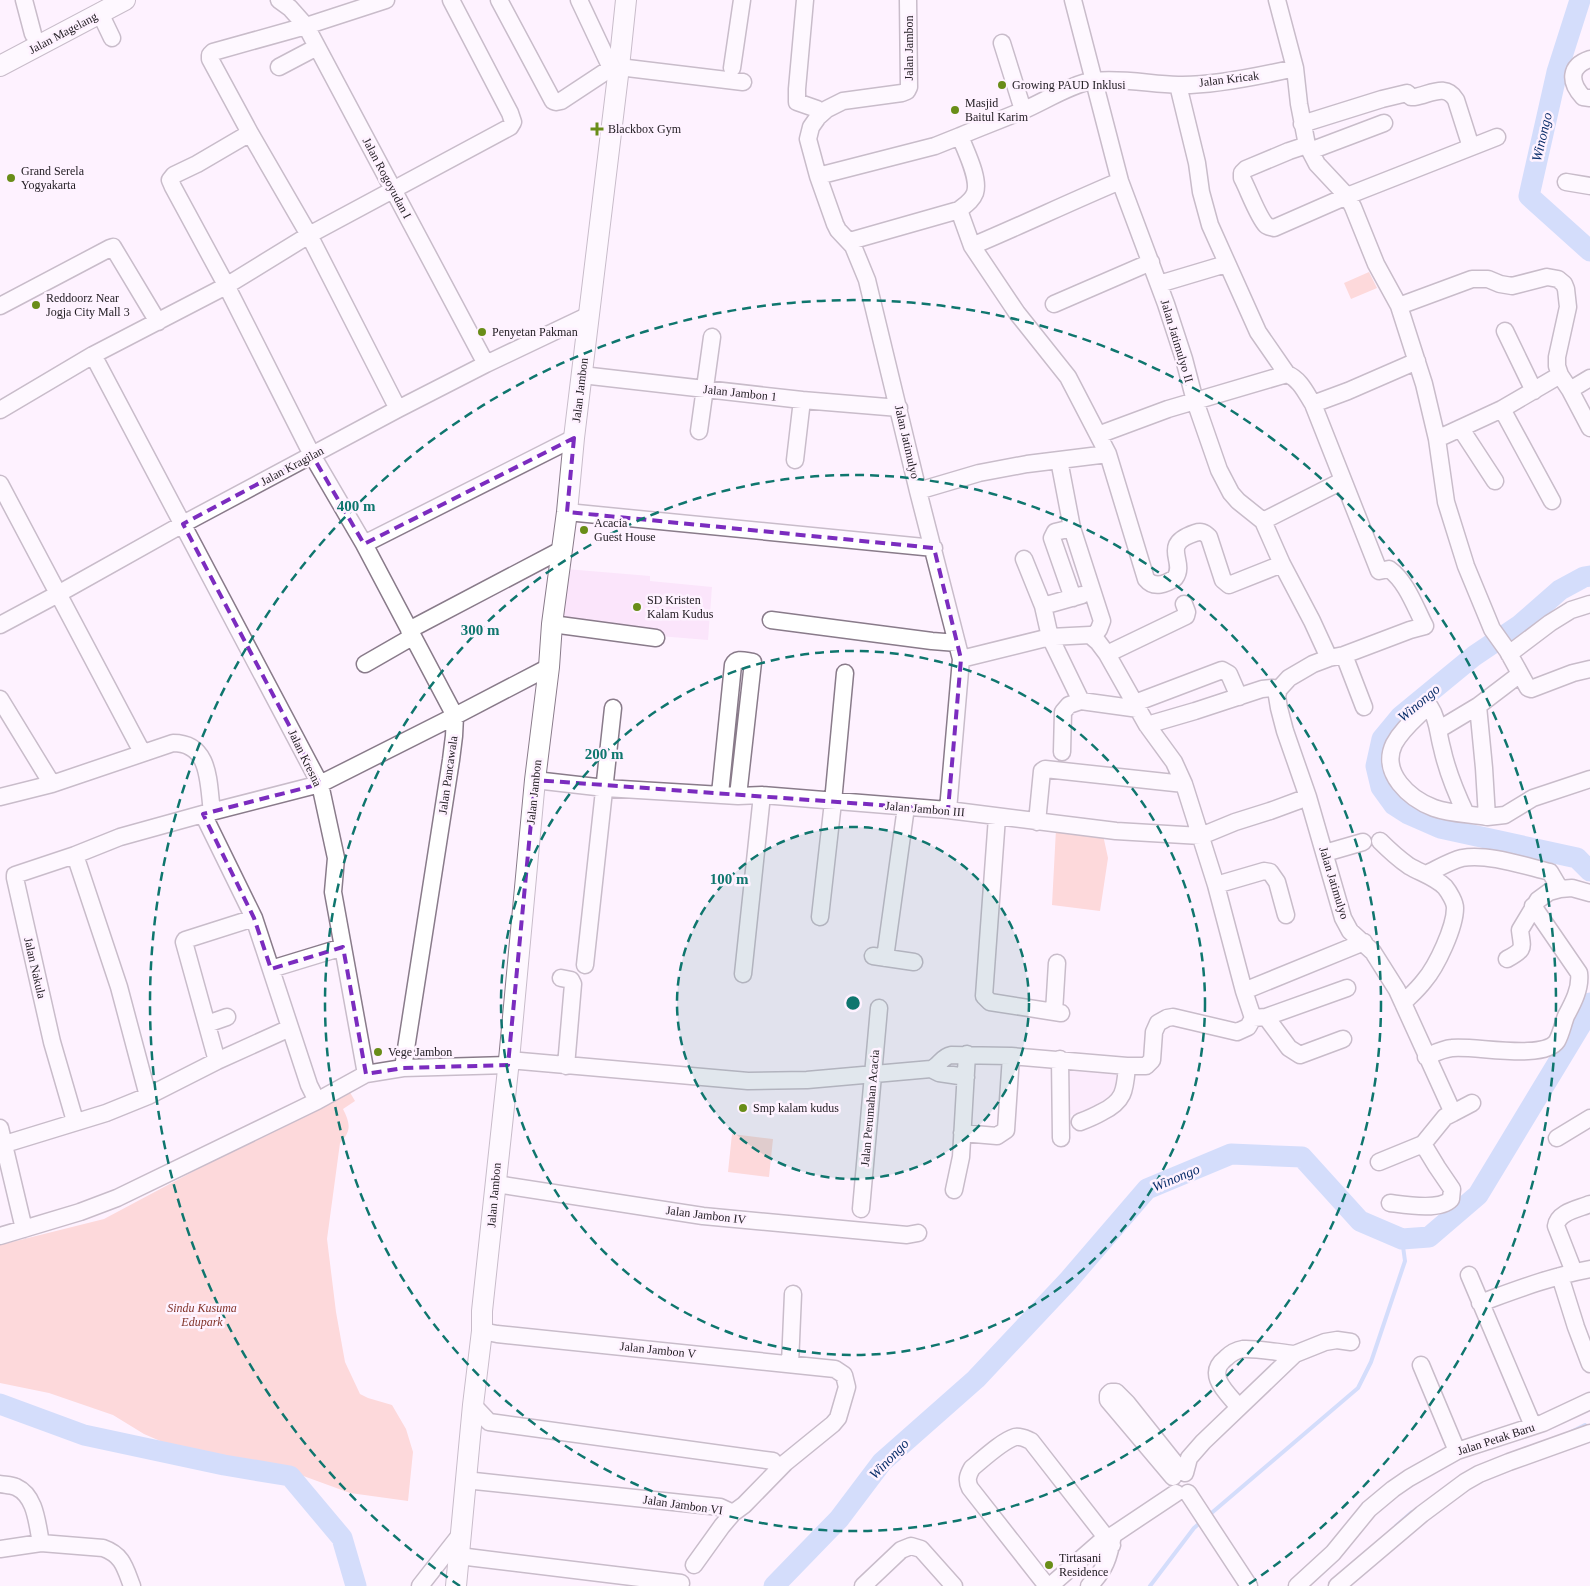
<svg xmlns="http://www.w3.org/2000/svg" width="1590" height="1586" viewBox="0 0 1590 1586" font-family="'Times New Roman',serif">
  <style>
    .built { fill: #fbe5fb }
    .green { fill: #fdbaaf }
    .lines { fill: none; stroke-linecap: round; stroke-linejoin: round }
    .stream { stroke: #a3c3f7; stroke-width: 4 }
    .river { stroke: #a3c3f7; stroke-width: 21 }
    .minor-casing { stroke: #897b8a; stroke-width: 19 }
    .major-casing { stroke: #897b8a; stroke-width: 22 }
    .minor { stroke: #fff; stroke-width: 16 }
    .major { stroke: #fff; stroke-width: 20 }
    .marked { fill: none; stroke: #7b2cbf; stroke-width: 4; stroke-dasharray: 10 6; stroke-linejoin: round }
    .ring { fill: none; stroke: #0f766e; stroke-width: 2.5; stroke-dasharray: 9 6 }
    .poi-dot { fill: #698d18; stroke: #fef2ff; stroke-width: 2 }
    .labels { text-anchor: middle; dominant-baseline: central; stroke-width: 5; stroke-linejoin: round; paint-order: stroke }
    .street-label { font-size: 12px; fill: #252026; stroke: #fef2ff }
    .poi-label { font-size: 12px; fill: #252026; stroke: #fef2ff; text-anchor: start }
    .park-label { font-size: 12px; font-style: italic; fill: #813228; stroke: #fef2ff }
    .water-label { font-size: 14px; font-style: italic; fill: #0c2f6b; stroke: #fef2ff }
    .centre { fill: #0f766e; stroke: #fef2ff; stroke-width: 2.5 }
    .ring-label { font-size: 15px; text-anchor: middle; font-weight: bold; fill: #0f766e; stroke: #fef2ff; stroke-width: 5; stroke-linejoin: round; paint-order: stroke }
  </style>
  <rect width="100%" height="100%" fill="#fef2ff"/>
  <path class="built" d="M566 569 650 576V581L712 587 708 640 561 628Z
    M1064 1067 1117 1072V1100L1091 1113 1064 1115Z"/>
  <path class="green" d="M1369 272 1377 288 1351 299 1344 283Z
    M1056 829 1103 835 1108 858 1100 911 1052 905Z
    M348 1089 355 1101 343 1109C350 1123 352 1131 340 1143L327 1239 336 1312 345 1362 360 1394 368 1398 392 1405 406 1429 413 1452 408 1501 350 1493 287 1470 165 1443 144 1434 113 1415 49 1393 0 1383V1245L104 1219Z
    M732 1134 773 1139 769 1177 728 1172Z"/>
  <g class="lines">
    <path class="stream" d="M1571 1432 1585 1425
      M1208 1516 1358 1388 1371 1362 1405 1261 1402 1239
      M1396 1526 1412 1512
      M1150 1586 1194 1528 1201 1522"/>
    <path class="river" d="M1580 0 1557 72 1529 196 1590 251
      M1590 576 1584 577 1560 590 1520 625 1474 656 1401 716 1382 739 1376 766 1381 787 1394 805 1408 814 1440 828 1577 858 1590 871
      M0 1404 84 1435 224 1465 290 1476 342 1538 356 1586
      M774 1586 839 1519 882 1462 976 1379 1068 1281 1147 1189 1231 1154 1302 1157 1360 1221 1402 1239 1429 1237 1478 1195 1588 1013 1590 1003"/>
    <defs>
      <path id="minor" d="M24 0 33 34
        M279 0 290 8 306 26 486 364
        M499 0 553 101 556 102 561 101 611 68 619 67 743 82
        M579 0 611 68
        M805 0 797 89V102L817 109 822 113
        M908 0 909 87 907 91 902 93 843 101 827 109 818 117 811 127 808 139 818 176 835 224 838 230 853 246 867 280 918 491 961 659 948 810
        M1073 0 1120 181 1166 304 1184 359 1195 401 1219 470 1231 493 1238 501 1263 521 1282 564 1312 621 1329 658
        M1277 0 1295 68 1299 104 1307 145 1317 164 1347 196 1353 207 1376 264 1399 306 1424 384 1437 439 1446 502 1466 566 1492 629 1507 650 1528 688 1531 689 1573 673 1590 669
        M100 13 112 38
        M1002 43 1023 110
        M1590 59C1569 66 1569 82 1583 97L1590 98
        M279 67 317 47
        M732 68 742 0
        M1178 85 1197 163 1201 192 1210 225 1258 332 1287 374
        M1302 124 1382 99 1407 93 1411 97H1415C1431 94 1446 83 1456 100L1471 147
        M250 133 210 59V55L213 52 306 26 386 0
        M1307 145 1289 151 1246 169 1242 173V178C1248 189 1258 217 1266 225 1268 227 1271 227 1274 228L1347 196 1497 137
        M1310 151 1384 123
        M818 176 935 146 960 136
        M1566 182 1590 186
        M850 241 959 210
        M972 246C1022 225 1070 202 1120 181
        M1159 284 1226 264
        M1054 304 1151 262
        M0 306 110 248 113 247 158 322
        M1399 306 1472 279H1488L1500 284 1512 286 1547 277 1558 279 1564 284 1566 289 1568 307 1557 357V366L1560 375 1570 390 1590 428
        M1505 331 1534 391
        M93 355 320 784 336 858 333 892 366 1074
        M582 375 802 400 899 408
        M1570 390 1590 378
        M1313 404 1348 391 1417 361
        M398 409 309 235 250 133 197 164 174 175 170 180 173 187 225 283 312 455 364 544 455 716 454 736 451 760 403 1068
        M1502 409 1552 501
        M0 410 93 355 226 286 309 235 510 127 513 122 510 113 451 0
        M1461 429 1495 481
        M699 431 712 337
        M1098 435 1168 409 1287 374C1300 379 1306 393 1313 404L1379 571 1389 569C1407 582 1415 607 1425 626L1410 630 1344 655 1329 658 1313 664 1289 678 1279 689 1277 696 1279 708 1285 731 1308 797 1343 918 1350 931 1373 952 1397 990 1453 1113 1445 1117 1423 1144 1379 1162
        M1437 439 1502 409 1560 375
        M795 460 802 400
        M1059 460 1072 528 1102 621 1099 629 1093 637
        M0 484 142 752
        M918 491 979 473 1027 464 1108 454
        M567 512 934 548
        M1263 521 1342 481
        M1072 528 1055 532 1052 538 1073 598
        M364 544 574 438
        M1024 559 1043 606 1050 637 1081 701
        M1282 564 1229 585 1223 580 1209 537C1204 532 1201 531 1195 533 1159 545 1187 561 1175 578 1166 584 1154 589 1146 579L1108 454 1068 377 1017 313 972 246 959 210C965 205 972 201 975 193 980 178 965 150 960 136 981 127 1003 119 1024 110 1043 102 1075 82 1094 81 1122 78 1150 84 1178 85 1213 86 1260 76 1295 68
        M1043 606 1082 595
        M771 620 932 641 957 643
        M552 624 656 638
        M0 625 58 594 183 524 398 409 486 364 589 315
        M409 630 561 550
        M1107 654 1186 616 1187 612 1184 604
        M1509 654 1550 623 1571 610 1590 604
        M1344 655 1364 707
        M961 659 1050 637 1090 635 1098 642 1107 654 1147 725 1174 762 1184 784
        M365 664 412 637
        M0 699 52 784
        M1135 703 1222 670 1229 674 1239 697
        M1147 725 1195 711 1262 689 1272 688 1279 689
        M1438 730 1478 706
        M1062 752 1063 712 1069 705 1081 701 1139 709
        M535 780 605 788 738 796 762 795 948 810 1116 831 1201 836 1235 822 1270 811 1308 797
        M720 794 733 665C737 657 745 661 753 662L738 796
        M0 797 52 784 173 743C211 743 208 783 212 812
        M203 814 254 918 309 1085 317 1101
        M1466 814C1456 793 1447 771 1442 748 1438 734 1438 719 1430 707H1427C1415 719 1402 729 1394 744 1380 773 1410 799 1434 808 1451 814 1470 814 1487 817L1484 768 1478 706 1520 674
        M997 817 984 996 990 1002 1061 1013
        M1487 817 1505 815 1533 798 1590 779
        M1037 822 1042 771 1045 769 1184 784 1216 885 1244 991 1253 1018 1248 1027 1237 1032 1173 1017 1167 1018 1158 1023 1154 1032 1152 1060 1146 1066H1127C1125 1089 1125 1101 1102 1112 1095 1116 1088 1119 1080 1122
        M1380 841C1389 850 1399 859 1409 866 1421 873 1435 877 1445 887 1449 892 1455 902 1455 908 1455 927 1437 966 1424 981 1418 989 1410 996 1403 1003
        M1325 853 1363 842
        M75 855 119 987 148 1096
        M1426 874C1437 869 1450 861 1462 858 1487 853 1525 866 1550 872L1560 889
        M1216 885 1264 871 1270 872 1277 882 1286 915
        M820 917 833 802 845 673
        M873 956 914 962
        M885 958 906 807
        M1507 959C1526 949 1522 948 1520 930L1538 900 1549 892 1560 889 1572 888 1590 893
        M585 965 613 708
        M271 969 343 947
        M743 974 762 795
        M561 978 571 980 573 984 566 1066
        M1244 991 1364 942
        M1054 1012 1057 963
        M1266 1017 1289 1048 1300 1055 1343 1039
        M1253 1018 1266 1017 1347 988
        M207 1024 227 1017
        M1426 1057C1435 1053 1442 1049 1452 1048 1473 1045 1544 1061 1557 1041 1561 1034 1563 1024 1566 1016 1573 1003 1581 988 1579 973L1533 906
        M1060 1059 1061 1138
        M509 1060 748 1081 807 1080 931 1069C940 1066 941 1057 951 1055L1011 1056 1127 1066
        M217 1061 184 942 185 940 254 918
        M931 1069 939 1073 966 1077
        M1453 1113 1472 1103
        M75 1121 52 1042 15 878V875L75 855 120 837 203 814 320 784 455 716 549 667
        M0 1128 24 1229
        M962 1133 997 1136 1006 1130 1011 1056
        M1557 1138 1590 1118
        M5 1144 106 1113 148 1096 217 1061 290 1028
        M496 1184 703 1216 907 1235 918 1233
        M954 1190 961 1157 967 1054
        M1390 1203C1406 1205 1440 1211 1451 1199L1452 1189 1437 1167 1423 1144
        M861 1209 879 1008
        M0 1236 80 1212 117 1198 317 1101 366 1074 403 1068 508 1065
        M1574 1272 1556 1226C1558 1212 1578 1209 1590 1204
        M1469 1275 1533 1426
        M1560 1276 1576 1327 1590 1364
        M1480 1303C1516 1290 1552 1276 1590 1269
        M790 1364 793 1294
        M1421 1365 1457 1451
        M473 1405 489 1422 773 1461
        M1238 1406C1226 1392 1205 1374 1226 1358 1231 1353 1237 1350 1243 1349 1256 1348 1281 1353 1295 1354
        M1185 1473 1189 1458 1203 1442 1295 1354 1325 1342 1337 1340 1351 1342
        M1173 1477 1108 1400V1395L1111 1392H1116L1127 1403 1182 1472
        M465 1480 720 1507 733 1513 744 1505 785 1463 833 1424 838 1418 847 1387 844 1375 835 1369 497 1334 482 1331
        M0 1484C5 1485 11 1485 16 1487 36 1496 37 1524 41 1543L0 1549
        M1188 1493 1249 1586
        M41 1543 103 1548C123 1555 125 1568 132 1586
        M459 1556 681 1583
        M694 1565 722 1526 733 1513
        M420 1586 460 1535
        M863 1586 901 1550 911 1546 921 1549 954 1586
        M1047 1586 970 1488C966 1480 968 1475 972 1468 983 1459 1002 1441 1015 1437 1021 1436 1026 1439 1031 1441L1112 1545
        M1050 1586 1106 1537 1113 1535 1176 1493
        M1089 1586C1105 1570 1109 1558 1113 1535
        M1297 1586 1333 1553 1369 1509 1393 1489 1409 1478 1457 1451 1543 1423 1590 1401
        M1337 1586 1422 1514 1465 1482 1479 1474 1509 1462 1590 1433"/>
      <path id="major" d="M0 66 125 0
        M456 1586 473 1405 482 1331V1311L509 1060 535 780 549 667 552 624 567 512 574 438 619 67 626 0"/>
    </defs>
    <use href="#minor" class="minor-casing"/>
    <use href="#major" class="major-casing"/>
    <use href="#minor" class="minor"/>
    <use href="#major" class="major"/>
  </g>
  <path d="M0 0H1590V1586H0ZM574 438 567 512 934 548 961 659 948 810 535 780 508 1065 403 1068 366 1074 343 947 271 969 254 918 203 814 320 784 183 524 312 455 364 544Z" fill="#fef2ff" fill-opacity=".55" fill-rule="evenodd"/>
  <path class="marked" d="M574 438 567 512 934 548 961 659 948 810 535 780 508 1065 403 1068 366 1074 343 947 271 969 254 918 203 814 320 784 183 524 312 455 364 544Z"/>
  <circle cx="853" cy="1003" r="176" fill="#0f766e" fill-opacity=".12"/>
  <g class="ring">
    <circle cx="853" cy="1003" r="176"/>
    <circle cx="853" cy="1003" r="352"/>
    <circle cx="853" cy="1003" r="528"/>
    <path d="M460 1586A703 703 0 1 1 1246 1586"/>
  </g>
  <g class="poi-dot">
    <circle cx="1002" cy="85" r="5"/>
    <circle cx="955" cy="110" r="5"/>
    <path d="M594.5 121.5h5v5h5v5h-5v5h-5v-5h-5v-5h5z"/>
    <circle cx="11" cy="178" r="5"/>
    <circle cx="36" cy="305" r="5"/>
    <circle cx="482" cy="332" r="5"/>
    <circle cx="584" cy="530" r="5"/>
    <circle cx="637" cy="607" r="5"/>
    <circle cx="378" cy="1052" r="5"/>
    <circle cx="743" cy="1108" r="5"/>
    <circle cx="1049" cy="1565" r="5"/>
  </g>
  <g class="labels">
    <g class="street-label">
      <text transform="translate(63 33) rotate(-28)">Jalan Magelang</text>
      <text transform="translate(909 48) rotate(-90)">Jalan Jambon</text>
      <text transform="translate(1229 79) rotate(-7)">Jalan Kricak</text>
      <text transform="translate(387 178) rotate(62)">Jalan Rogoyudan I</text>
      <text transform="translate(1177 341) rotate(73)">Jalan Jatimulyo II</text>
      <text transform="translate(580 390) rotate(-83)">Jalan Jambon</text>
      <text transform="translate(740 393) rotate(6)">Jalan Jambon 1</text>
      <text transform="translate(907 442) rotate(77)">Jalan Jatimulyo</text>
      <text transform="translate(292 466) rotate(-28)">Jalan Kragilan</text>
      <text transform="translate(305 758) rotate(64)">Jalan Kresna</text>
      <text transform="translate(448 775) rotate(-82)">Jalan Pancawala</text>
      <text transform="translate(534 792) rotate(-84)">Jalan Jambon</text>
      <text transform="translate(925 809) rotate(5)">Jalan Jambon III</text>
      <text transform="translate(1334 883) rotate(73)">Jalan Jatimulyo</text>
      <text transform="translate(35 968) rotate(77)">Jalan Nakula</text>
      <text transform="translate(870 1108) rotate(-85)">Jalan Perumahan Acacia</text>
      <text transform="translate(494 1195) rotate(-85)">Jalan Jambon</text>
      <text transform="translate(706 1215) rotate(7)">Jalan Jambon IV</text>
      <text transform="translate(658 1350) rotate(6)">Jalan Jambon V</text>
      <text transform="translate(1496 1439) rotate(-18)">Jalan Petak Baru</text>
      <text transform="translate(683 1505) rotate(8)">Jalan Jambon VI</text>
    </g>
    <g class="poi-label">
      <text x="1012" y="85">Growing PAUD Inklusi</text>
      <text x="965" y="103">Masjid<tspan x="965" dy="14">Baitul Karim</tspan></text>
      <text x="608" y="129">Blackbox Gym</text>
      <text x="21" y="171">Grand Serela<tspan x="21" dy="14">Yogyakarta</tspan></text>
      <text x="46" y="298">Reddoorz Near<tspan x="46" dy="14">Jogja City Mall 3</tspan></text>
      <text x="492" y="332">Penyetan Pakman</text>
      <text x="594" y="523">Acacia<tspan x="594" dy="14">Guest House</tspan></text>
      <text x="647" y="600">SD Kristen<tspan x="647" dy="14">Kalam Kudus</tspan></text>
      <text x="388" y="1052">Vege Jambon</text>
      <text x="753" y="1108">Smp kalam kudus</text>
      <text x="1059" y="1558">Tirtasani<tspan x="1059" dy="14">Residence</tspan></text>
    </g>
    <g class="park-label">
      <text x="202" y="1308">Sindu Kusuma<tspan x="202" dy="14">Edupark</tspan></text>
    </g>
    <g class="water-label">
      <text transform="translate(1542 137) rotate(-77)">Winongo</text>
      <text transform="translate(1419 703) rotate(-40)">Winongo</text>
      <text transform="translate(1176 1178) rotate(-23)">Winongo</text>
      <text transform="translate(889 1459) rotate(-46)">Winongo</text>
    </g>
  </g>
  <circle cx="853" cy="1003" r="8" class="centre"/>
  <g class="ring-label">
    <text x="356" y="511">400 m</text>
    <text x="480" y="635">300 m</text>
    <text x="604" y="759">200 m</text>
    <text x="729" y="884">100 m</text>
  </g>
</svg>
